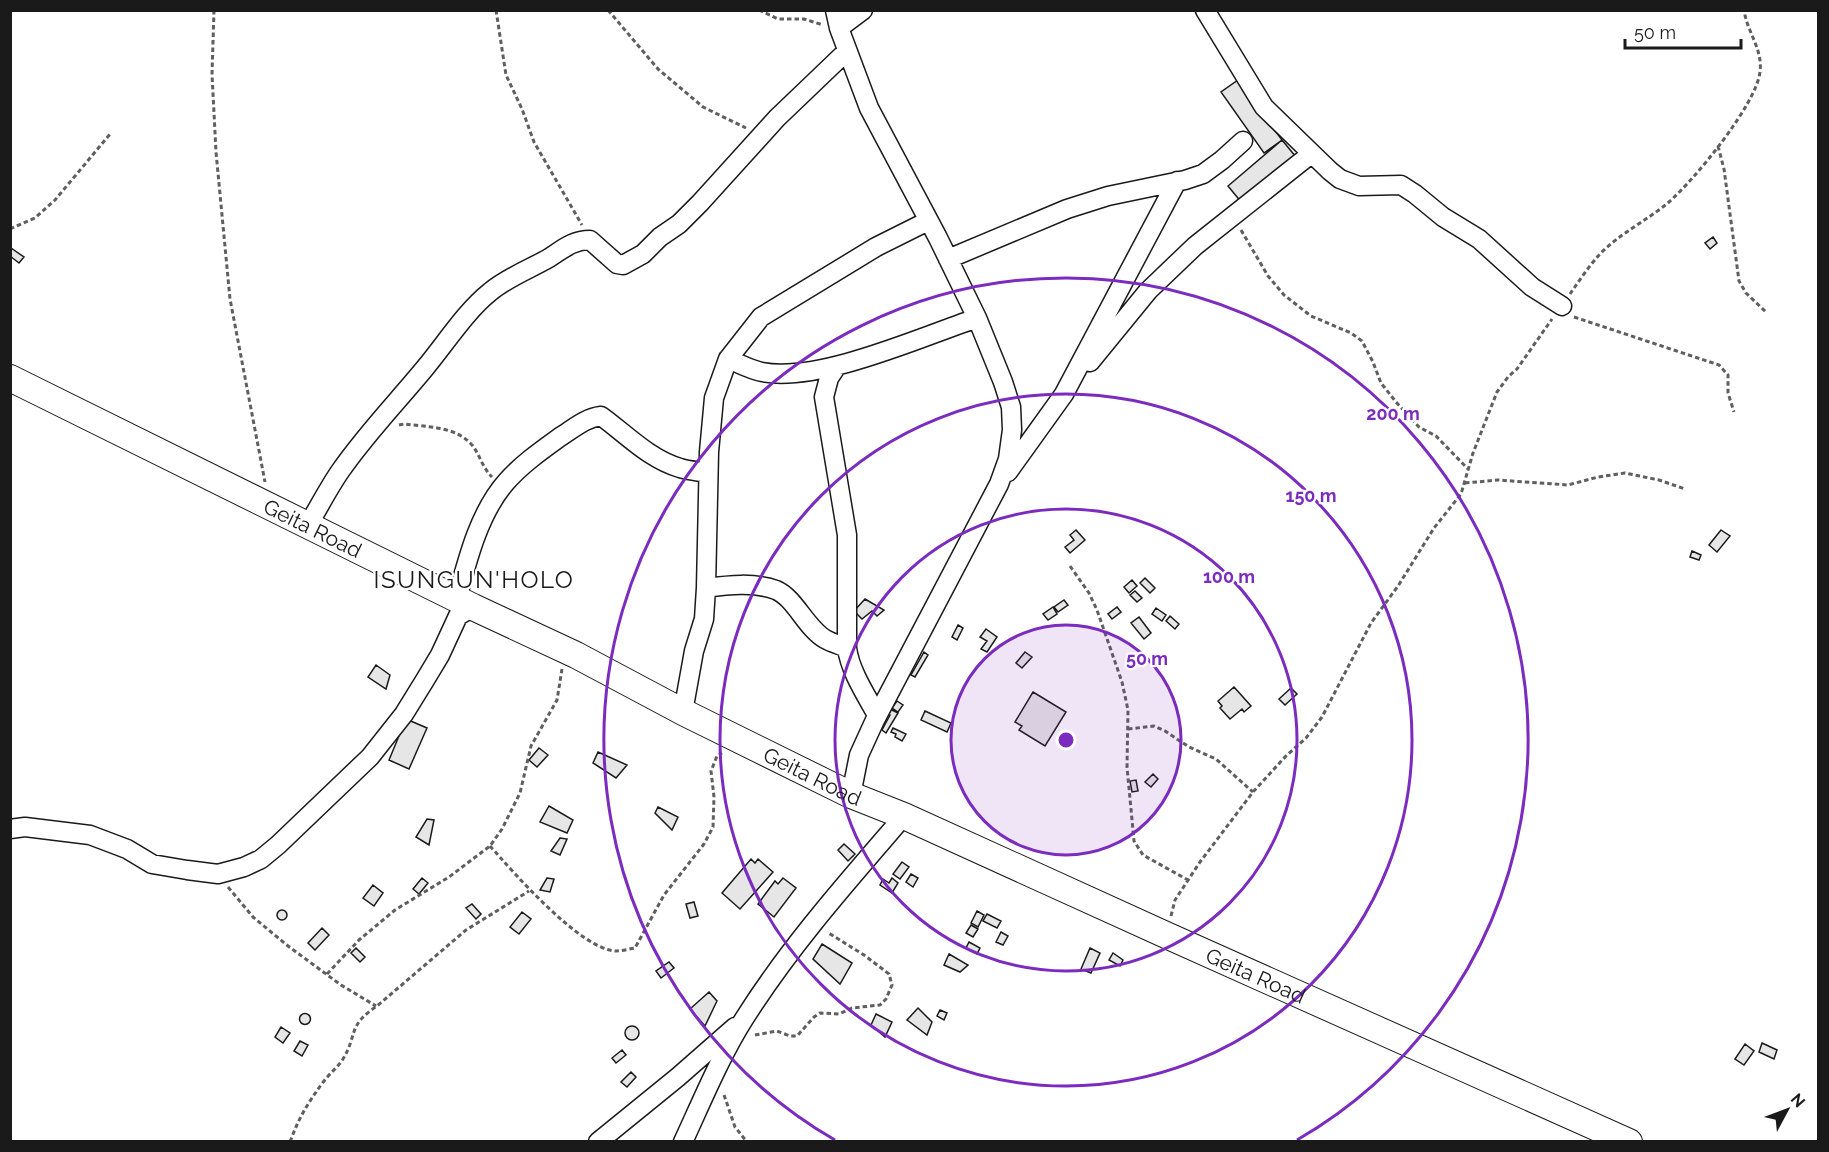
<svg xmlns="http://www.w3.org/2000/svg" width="1829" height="1152" viewBox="0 0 1829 1152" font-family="Raleway,sans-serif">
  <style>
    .building { fill: #e6e6e6; stroke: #1a1a1a; stroke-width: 1.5 }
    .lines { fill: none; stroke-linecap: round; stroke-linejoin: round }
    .minor-casing { stroke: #1a1a1a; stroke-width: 21 }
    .highway-casing { stroke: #1a1a1a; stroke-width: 28 }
    .path { stroke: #5f5f5f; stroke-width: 3; stroke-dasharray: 4.5 3; stroke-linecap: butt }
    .minor { stroke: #fff; stroke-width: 18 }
    .highway { stroke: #fff; stroke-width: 26 }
    .ring { fill: none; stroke: #7b2cbf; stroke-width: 3 }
    .labels { text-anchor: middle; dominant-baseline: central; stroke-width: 4.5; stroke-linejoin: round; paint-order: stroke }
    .street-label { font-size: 21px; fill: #1a1a1a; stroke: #fff }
    .quarter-label { font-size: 24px; letter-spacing: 1.5px; fill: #1a1a1a; stroke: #fff }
    .centre { fill: #7b2cbf; stroke: #fff; stroke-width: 3 }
    .ring-label { font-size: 18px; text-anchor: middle; font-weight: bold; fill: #7b2cbf; stroke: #fff; stroke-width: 4.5; stroke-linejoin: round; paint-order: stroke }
  </style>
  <rect width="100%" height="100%" fill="#fff"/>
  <path class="building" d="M1238 80 1282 140 1264 153 1221 92Z
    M1282 140 1296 157 1242 203 1228 186Z
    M1713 237 1717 243 1710 249 1705 243Z
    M11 248 24 257 19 263 10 256Z
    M1076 530 1085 540 1070 553 1065 547 1074 540 1070 535Z
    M1721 530 1730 536 1717 552 1709 545Z
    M1692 551 1701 555 1699 560 1690 557Z
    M1145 578 1155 588 1150 593 1140 583Z
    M1132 580 1137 586 1129 593 1124 587Z
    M1135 591 1142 598 1137 602 1130 595Z
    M865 599 884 610 877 616 872 611 862 619 854 611Z
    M1064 600 1068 605 1058 612 1054 607Z
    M1053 607 1057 614 1048 620 1043 614Z
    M1117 607 1121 612 1112 619 1108 614Z
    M1156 608 1166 615 1162 621 1152 614Z
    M1170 616 1179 624 1175 629 1166 621Z
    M1139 617 1151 633 1144 639 1131 623Z
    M958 625 963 628 957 640 952 637Z
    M986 629 997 637 987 652 981 649 987 641 980 637Z
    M924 652 928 655 915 677 911 675Z
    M1025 652 1032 657 1022 668 1016 663Z
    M376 665 390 675 386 689 368 677Z
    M1234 687 1251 706 1244 712 1242 709 1230 719 1220 708 1222 706 1218 701Z
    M1291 688 1297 694 1285 705 1279 699Z
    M1033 692 1066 712 1045 746 1019 730 1022 726 1015 722Z
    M897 701 903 705 898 712 892 708Z
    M890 709 898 713 886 733 882 730 890 715 887 713Z
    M925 711 951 723 947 732 921 720Z
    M406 719 427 728 409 769 389 760Z
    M893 728 906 734 902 741 895 737 896 734 891 732Z
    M539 748 548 755 537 767 529 760Z
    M598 752 627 765 616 778 593 763Z
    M1153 774 1158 779 1151 787 1145 782Z
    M1136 780 1138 791 1132 792 1130 781Z
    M549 806 573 820 567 833 540 822Z
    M658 807 678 817 672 830 655 813Z
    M427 819 434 820 429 845 416 837Z
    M560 838 567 839 560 855 551 851Z
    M844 844 855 854 848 861 838 850Z
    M751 859 755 863 758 859 773 872 740 909 722 893Z
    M902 862 909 867 900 879 893 874Z
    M911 874 918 878 913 887 906 882Z
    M422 878 428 883 419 894 413 889Z
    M547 878 554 879 550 892 540 890Z
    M783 878 796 888 774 917 758 904 775 881 778 884Z
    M892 878 898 883 892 893 880 885 883 879 889 883Z
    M373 885 383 893 374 906 363 898Z
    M694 902 698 916 690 918 686 904Z
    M472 904 481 914 476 919 466 908Z
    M277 915a5 5 0 1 1 10 0a5 5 0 1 1-10 0Z
    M977 911 984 915 978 927 971 923Z
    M522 912 531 919 519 934 510 927Z
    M987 914 1001 921 997 928 983 921Z
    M971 925 978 929 973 937 966 933Z
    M322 928 329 935 315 950 308 943Z
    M1001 932 1008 936 1003 945 996 942Z
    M969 942 980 948 977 954 966 948Z
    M822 944 852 963 840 984 813 959Z
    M356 948 365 957 360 962 351 953Z
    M1090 948 1100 953 1091 973 1081 969Z
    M1113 953 1123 960 1120 966 1109 960Z
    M949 954 968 965 960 972 944 965Z
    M669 962 674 968 661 978 656 971Z
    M709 992 717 1001 705 1026 690 1009Z
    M918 1008 932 1022 927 1035 907 1020Z
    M940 1010 947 1013 944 1020 937 1016Z
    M299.5 1019a5.5 5.5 0 1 1 11 0a5.5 5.5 0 1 1-11 0Z
    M876 1014 892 1022 885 1037 871 1025Z
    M625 1033a7 7 0 1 1 14 0a7 7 0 1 1-14 0Z
    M281 1027 290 1033 283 1043 275 1037Z
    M300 1041 308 1045 302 1056 294 1051Z
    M1762 1043 1777 1050 1774 1059 1759 1052Z
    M1745 1044 1754 1051 1744 1065 1735 1059Z
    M622 1050 626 1055 616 1063 612 1058Z
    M631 1072 636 1077 627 1087 621 1082Z"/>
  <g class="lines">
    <defs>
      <path id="minor" d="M835 10 839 28 869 108 938 238 977 318 1003 382 1011 407 1012 430 1008 459 999 484 875 720 859 755 851 795
        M1205 10 1264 107 1330 171 1340 179 1359 186 1401 185 1415 194 1443 217 1479 239 1532 287 1562 306
        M839 28 863 10
        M948 259 1067 209 1108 196 1185 180 1203 174 1222 160 1243 141
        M728 359C738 363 751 370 762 372 819 383 921 337 977 318
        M1090 362 1148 291 1195 246 1311 154
        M837 366 829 378 824 397 847 535V648C850 671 866 695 877 715
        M1008 472 1064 394 1177 181
        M308 525C319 507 329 487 341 470 366 434 397 402 425 368 445 344 466 311 490 292 508 277 530 269 549 258 563 249 573 240 590 240L617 264 623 265 643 254 660 237 679 224 700 203 777 118 847 51
        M706 588C728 585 755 582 776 590 795 598 806 628 825 639 832 643 840 645 847 648
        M457 599C467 561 479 512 507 481 522 464 542 450 560 437 573 429 585 418 601 416 626 434 649 459 680 468 689 471 699 471 708 473
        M683 712 694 651 704 619 706 588 709 452 714 398 728 359 761 317 876 247 928 221
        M10 829 25 827 90 835 127 849 152 864 187 870 218 874 244 867 261 859 278 845 370 757 404 714 425 680 440 655 458 616 473 607
        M598 1142 678 1077 735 1027
        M683 1142C702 1101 720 1057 744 1019 790 946 848 881 904 816"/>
      <g id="highway">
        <path id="s1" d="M10 378 473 607 576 655 683 712 851 795 904 816 1166 935 1629 1142"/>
      </g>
    </defs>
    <use href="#minor" class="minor-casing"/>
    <use href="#highway" class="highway-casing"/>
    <path class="path" d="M214 10 212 74 216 152 230 299 265 482
      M496 10 506 75 522 109 534 142 582 225
      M608 10 658 69 703 107 746 128
      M759 10 778 19H804L823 25
      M1718 146 1724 169 1739 281 1746 293 1767 313
      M10 229 35 218 55 200 111 133
      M1241 230 1268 276 1284 295 1311 316 1351 333 1362 341 1373 362 1381 383 1396 402 1419 427 1436 436 1469 470
      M1570 294C1579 281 1589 266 1600 254 1620 233 1648 220 1669 202 1695 179 1756 105 1760 72 1763 49 1747 32 1744 10
      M1574 317 1719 365 1728 375V393L1734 412
      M399 425 404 424C426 427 456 426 472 445 480 455 482 467 492 477
      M1465 483 1498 480 1568 485 1598 477 1625 473 1659 480 1685 489
      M1070 566 1089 593 1097 610 1122 682 1128 710 1127 767 1134 841 1143 855 1188 880
      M1128 729 1154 726 1165 731 1189 747 1216 759 1253 792
      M490 846C513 872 581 950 616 951 622 951 629 949 635 948L664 895 704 844 713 827 714 797 711 771 717 756 722 753
      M228 887 253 917 288 946 341 985 376 1006
      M1171 916 1175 900 1200 862 1253 792 1285 757 1306 738 1322 717 1371 623 1398 586 1434 528 1461 494 1473 453 1497 392 1508 377 1517 369 1552 319
      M327 974 359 940 395 910 449 877 490 846 502 829 520 793 531 746 557 700 562 669
      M755 1035 777 1031 790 1036H797L814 1017 820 1013 839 1014 852 1008 880 1005 886 999 892 985 889 974 864 955 827 932
      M724 1095 735 1127 747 1142
      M290 1142C299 1117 309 1101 324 1081 330 1073 338 1067 343 1059 358 1034 347 1026 377 1006L466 930 529 891"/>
    <use href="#minor" class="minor"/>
    <use href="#highway" class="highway"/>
  </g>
  <circle cx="1066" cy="740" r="115" fill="#7b2cbf" fill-opacity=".12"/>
  <g class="ring">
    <circle cx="1066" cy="740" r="115"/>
    <circle cx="1066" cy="740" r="231"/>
    <circle cx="1066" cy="740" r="346"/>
    <path d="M835 1140A462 462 0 1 1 1297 1140"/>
  </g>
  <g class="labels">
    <g class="street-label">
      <text stroke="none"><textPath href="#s1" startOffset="338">Geita Road</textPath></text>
      <text stroke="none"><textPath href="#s1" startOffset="896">Geita Road</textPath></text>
      <text stroke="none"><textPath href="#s1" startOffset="1382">Geita Road</textPath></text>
    </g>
    <g class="quarter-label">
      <text x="474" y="579">ISUNGUN'HOLO</text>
    </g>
  </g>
  <circle cx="1066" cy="740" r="9" class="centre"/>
  <g class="ring-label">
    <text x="1393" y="420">200 m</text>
    <text x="1311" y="502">150 m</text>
    <text x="1229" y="583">100 m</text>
    <text x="1147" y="665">50 m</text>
  </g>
  <rect width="1829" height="1152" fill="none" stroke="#1a1a1a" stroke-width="24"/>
  <g transform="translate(1787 1110) rotate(49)" stroke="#ffffff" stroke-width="4.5" paint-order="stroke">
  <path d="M0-4.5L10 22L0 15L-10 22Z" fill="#1a1a1a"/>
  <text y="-9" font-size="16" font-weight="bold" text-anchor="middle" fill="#1a1a1a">N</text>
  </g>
  <path d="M1625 39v9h116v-9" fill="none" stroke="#1a1a1a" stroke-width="3"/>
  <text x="1634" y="39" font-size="18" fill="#1a1a1a" stroke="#ffffff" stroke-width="4.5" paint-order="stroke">50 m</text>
</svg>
